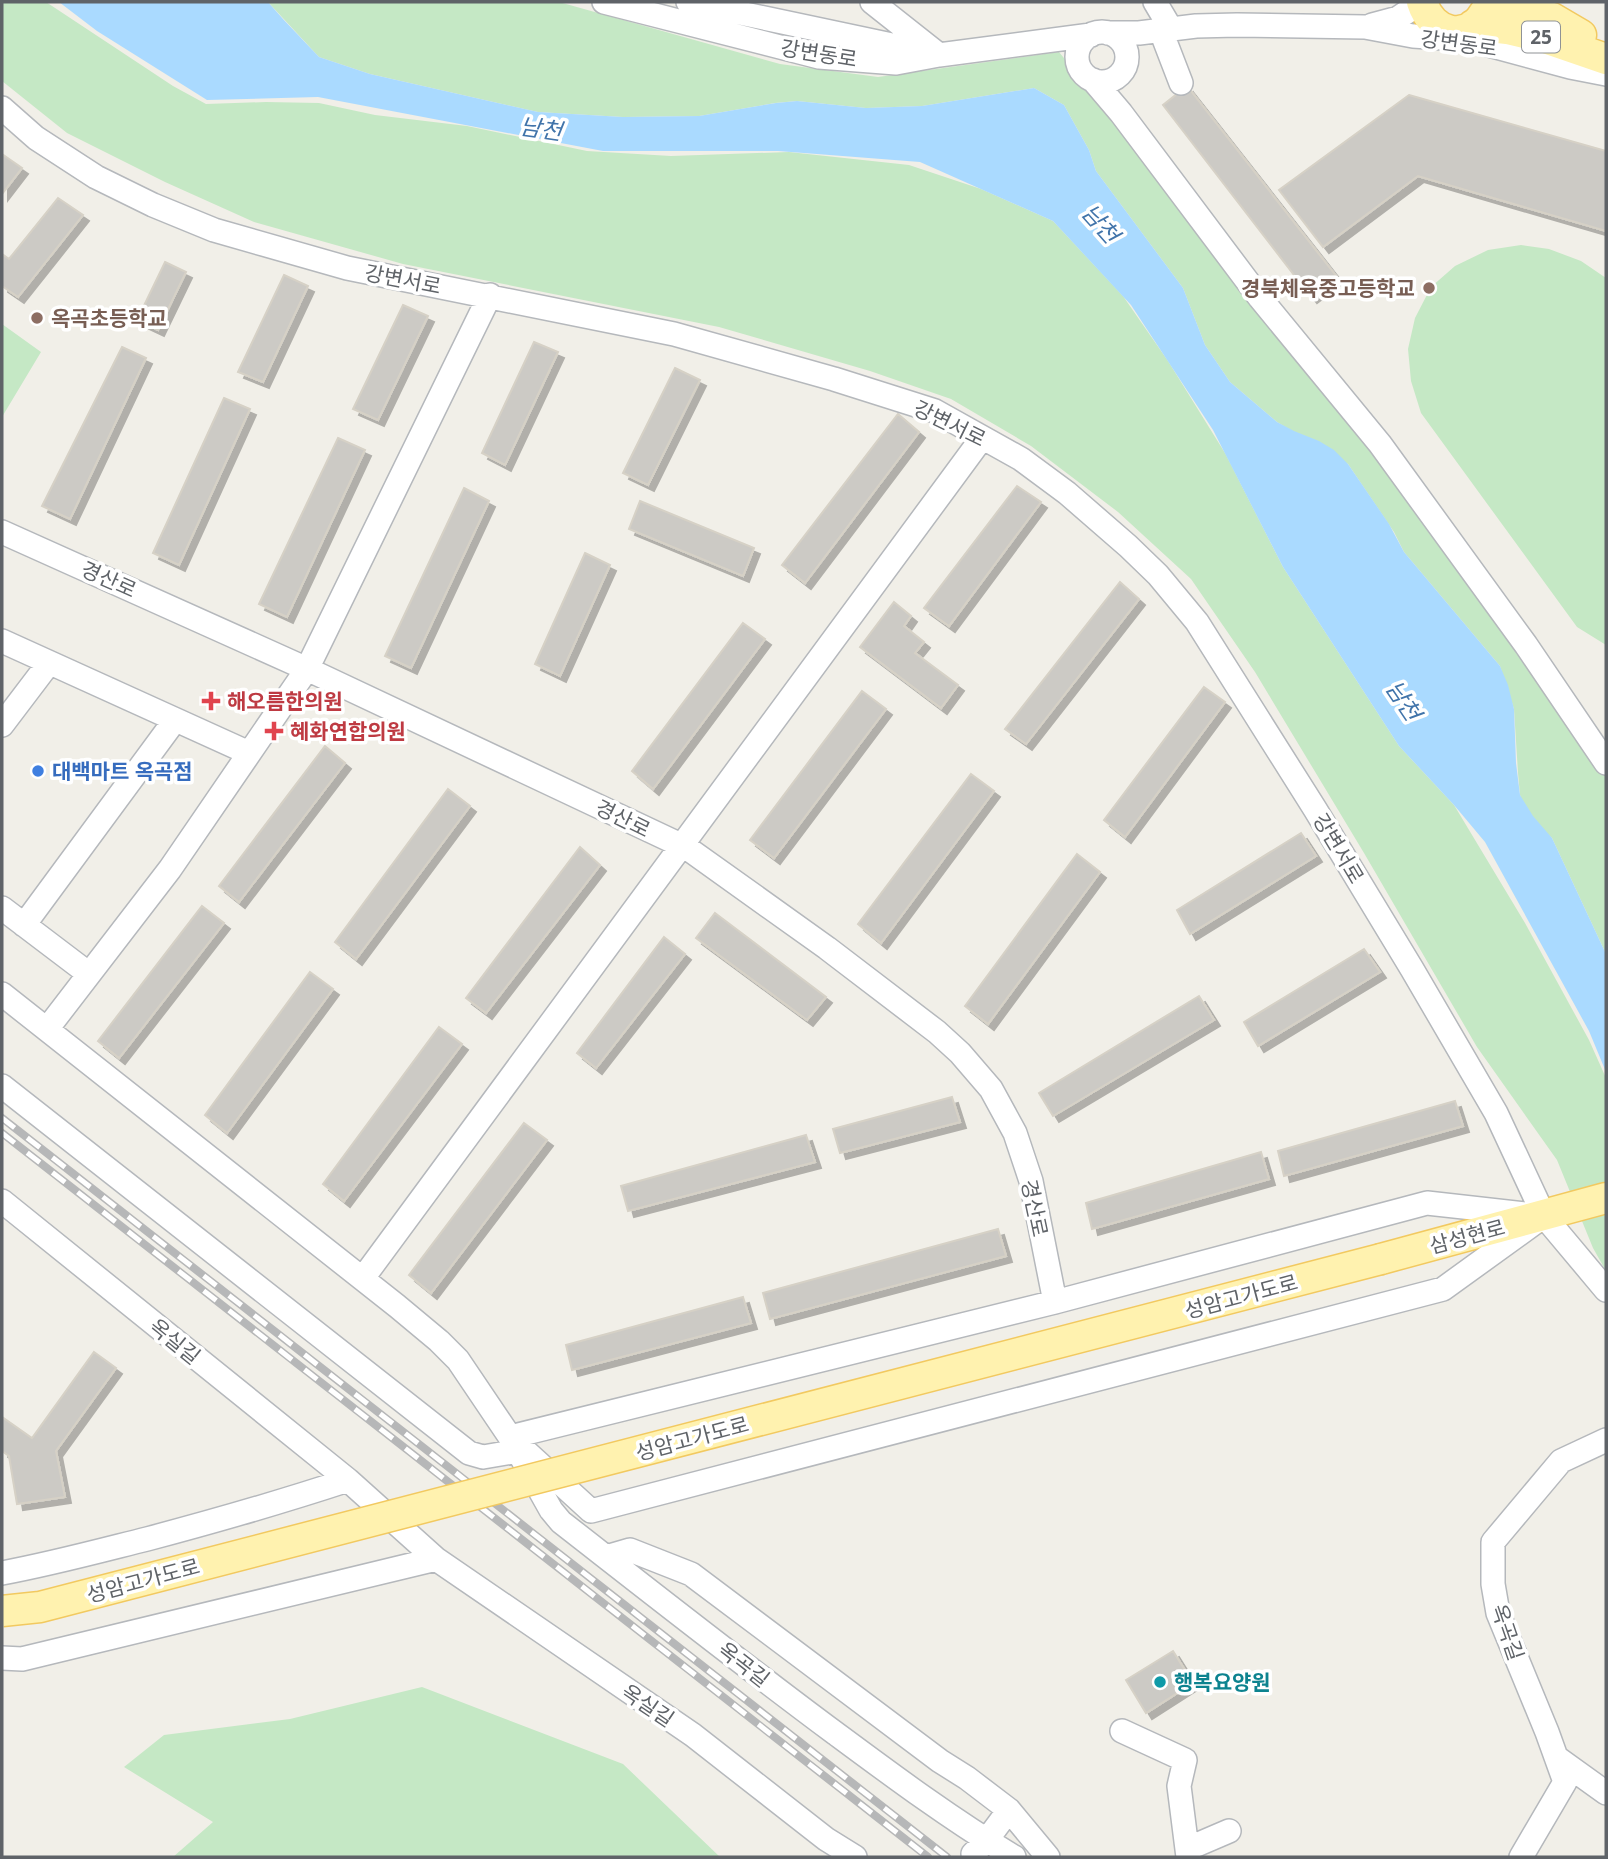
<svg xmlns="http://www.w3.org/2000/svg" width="1608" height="1859" viewBox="0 0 1608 1859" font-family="'Open Sans','Noto Sans KR',sans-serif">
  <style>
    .green { fill: #c5e8c5 }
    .water { fill: #aadaff }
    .building { fill: #cccac5; stroke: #d6d1c6; stroke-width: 2; filter: url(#shadow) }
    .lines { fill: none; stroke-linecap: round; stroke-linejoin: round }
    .minor-casing { stroke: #b5b8bc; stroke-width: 26 }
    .major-casing { stroke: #f2c960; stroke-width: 33 }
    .minor { stroke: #fff; stroke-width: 23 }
    .major { stroke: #fff2af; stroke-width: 30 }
    .rail-casing { stroke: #b6b7b8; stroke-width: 8 }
    .rail { stroke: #fff; stroke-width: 5; stroke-dasharray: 16; stroke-linecap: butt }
    .major-bridge-casing { stroke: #f2c960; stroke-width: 33; stroke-linecap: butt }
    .major-bridge { stroke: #fff2af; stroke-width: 30 }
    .education-dot { fill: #8d6e63; stroke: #fff; stroke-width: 2.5 }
    .health-dot { fill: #e0444e; stroke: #fff; stroke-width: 2.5 }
    .shop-dot { fill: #3f7fe0; stroke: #fff; stroke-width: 2.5 }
    .culture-dot { fill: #0f9aa8; stroke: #fff; stroke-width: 2.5 }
    .labels { text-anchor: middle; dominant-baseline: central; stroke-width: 7; stroke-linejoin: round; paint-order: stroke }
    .shield { fill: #fff; stroke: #8f9295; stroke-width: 2 }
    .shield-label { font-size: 19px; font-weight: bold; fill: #5f6368 }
    .street-label { font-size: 21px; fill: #5f6368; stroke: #fff }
    .education-label { font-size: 21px; font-weight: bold; fill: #785e54; stroke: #fff; text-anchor: end }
    .health-label { font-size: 21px; font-weight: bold; fill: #be3a42; stroke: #fff; text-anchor: start }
    .shop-label { font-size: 21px; font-weight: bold; fill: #366cbe; stroke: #fff; text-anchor: start }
    .culture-label { font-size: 21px; font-weight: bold; fill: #0d838f; stroke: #fff; text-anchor: start }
    .water-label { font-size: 23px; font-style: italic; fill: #4174aa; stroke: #fff }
  </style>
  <defs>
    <filter id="shadow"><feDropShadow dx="6" dy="6" stdDeviation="0" flood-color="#0004"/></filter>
  </defs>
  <rect width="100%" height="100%" fill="#f1efe8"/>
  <path class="green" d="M2 2H46L173 86 206 104 266 102 319 103 375 115 467 126 587 151 671 156 789 152 909 165 981 189 1053 221 1123 296 1168 361 1225 453 1283 567 1399 746 1454 805 1525 923 1589 1040 1606 1078V1271L1593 1248 1557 1160 1477 1047 1364 853 1255 672 1191 579 1118 512 1031 446 951 399 870 371 719 327 403 264 254 222 165 182 67 133 2 81Z
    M268 2H559L780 64 878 77 1059 52 1380 444 1606 763V954L1552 838 1527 816 1520 795 1518 773 1514 709 1500 666 1404 552 1394 532 1348 464 1277 422 1230 382 1205 345 1183 288 1096 171 1089 150 1064 105 1034 88 922 106 866 108 797 101 775 103 699 116 623 117 538 112 370 74 319 57Z
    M1521 245 1549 249 1581 261 1606 278V645L1577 627 1421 413 1411 381 1408 349 1415 318 1431 287 1455 266 1488 250Z
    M2 324 41 352 2 417Z
    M422 1687 623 1764 720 1857H173L213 1822 124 1767 164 1735 290 1719Z"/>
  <path class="water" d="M59 2H268L283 19 319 57 370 74 538 112 623 117 699 116 776 103 797 101 866 108 922 106 1034 88 1064 105 1089 150 1096 171 1183 288 1205 345 1230 382 1277 422 1294 431 1319 441 1334 450 1348 464 1389 524 1404 552 1500 666 1508 685 1514 709 1516 763 1520 795 1533 816 1552 838 1606 954V1072L1589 1031 1485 842 1454 805 1399 746 1283 567 1213 430 1131 305 1053 221 920 162 778 151H603L318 97 207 100 97 31Z"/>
  <path class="building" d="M1187 86 1337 277 1311 297 1163 105Z
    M1409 95 1606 151V231L1418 176 1323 247 1279 190Z
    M2 154 22 168 2 194Z
    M58 198 83 215 18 297 2 286V254L9 259Z
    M165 262 186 272 158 330 137 320Z
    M284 275 308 286 263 382 238 372Z
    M403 305 428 316 378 420 353 409Z
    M534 342 558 352 505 465 482 453Z
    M122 347 146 358 70 519 42 506Z
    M675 368 700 380 648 485 623 473Z
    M224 398 250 409 179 565 153 553Z
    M898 414 919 432 805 583 782 565Z
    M338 438 365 450 287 617 259 604Z
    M1017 486 1041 502 949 626 924 608Z
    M464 488 489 501 411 668 385 656Z
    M640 501 754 548 743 576 629 529Z
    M585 553 610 565 560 676 535 664Z
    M1120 582 1139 599 1026 744 1005 729Z
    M894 602 911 616 904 626 924 642 915 653 958 685 941 708 860 647Z
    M743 623 765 639 653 789 632 771Z
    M1204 687 1225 702 1125 837 1104 820Z
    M862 691 886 709 774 858 750 840Z
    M325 746 345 763 239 902 219 886Z
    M971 774 994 791 881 943 858 924Z
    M448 789 470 806 356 959 335 942Z
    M1301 833 1316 856 1190 934 1177 910Z
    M580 847 600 865 486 1013 466 998Z
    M1077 854 1100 872 988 1024 965 1006Z
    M202 906 224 923 119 1058 98 1041Z
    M715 913 826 997 807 1020 696 938Z
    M664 937 685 954 596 1068 577 1053Z
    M1364 949 1380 972 1258 1046 1244 1022Z
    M310 972 333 989 227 1133 205 1115Z
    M1199 996 1214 1020 1053 1116 1039 1093Z
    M439 1027 462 1044 344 1201 323 1184Z
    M952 1097 960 1122 840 1153 833 1129Z
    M1455 1101 1463 1126 1284 1176 1278 1151Z
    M524 1123 547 1140 431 1293 409 1275Z
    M806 1135 815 1162 628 1211 621 1186Z
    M1261 1152 1269 1179 1092 1229 1086 1203Z
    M998 1229 1006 1256 770 1319 763 1293Z
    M743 1297 751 1323 572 1370 566 1345Z
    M94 1352 116 1368 56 1451 65 1497 17 1504 9 1456 2 1451V1417L32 1438Z
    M1173 1651 1193 1683 1146 1713 1126 1680Z"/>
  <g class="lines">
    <defs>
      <path id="minor" d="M604 2 819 57 896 63 939 55 1091 35
        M688 2 939 55 872 2
        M1155 2 1171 29
        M1372 25 1398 18 1422 2
        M1161 31 1181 83
        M1077 57a25 25 0 1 1 50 0a25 25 0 1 1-50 0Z
        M1108 33H1139L1196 26 1237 25 1365 27 1413 36 1457 39 1481 43 1570 67 1606 74
        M1093 80 1121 113 1260 298 1380 444 1526 645 1606 763
        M2 108 36 138 96 177 153 205 214 230 347 268 674 334 834 379 935 411 1021 459 1067 493 1128 546 1158 575 1197 622 1315 809 1412 969 1496 1113 1544 1216 1606 1290
        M2 532 307 669 687 848 827 948 937 1032 960 1053 991 1089 1015 1133 1031 1181 1055 1302
        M2 641 249 753
        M2 725 49 663
        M2 908 89 974
        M24 925 175 720
        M2 994 397 1306 439 1341 458 1360 510 1437 551 1510 561 1522C652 1593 742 1664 835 1733 893 1776 952 1820 1014 1857
        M47 1029 170 869 307 669 490 295
        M2 1086 469 1453 483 1457 518 1451
        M2 1201 348 1480 436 1559 693 1735 826 1839 855 1857
        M1427 1203 1544 1216 1443 1289 591 1511 510 1437 1055 1302Z
        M363 1278 982 438
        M606 1557 630 1550 691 1574 940 1761 967 1778 1009 1810 1048 1857
        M2 1573C51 1564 99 1551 147 1539 215 1521 281 1502 348 1480
        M2 1658 22 1659 436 1559
        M1122 1731 1185 1760 1179 1786 1188 1857
        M1556 1757 1606 1793
        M1187 1849 1229 1831
        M973 1854 986 1841 1009 1810
        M1521 1857 1565 1782 1547 1732 1498 1613 1493 1584V1542L1561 1461 1606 1440"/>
      <path id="major" d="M1422 2C1432 34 1467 43 1485 12
        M1504 2 1511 6 1552 18 1581 35
        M1473 25 1507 29 1542 37 1606 59
        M1381 1259 1606 1198"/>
    </defs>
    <use href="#minor" class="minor-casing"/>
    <use href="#major" class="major-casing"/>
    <use href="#minor" class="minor"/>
    <use href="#major" class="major"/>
    <defs>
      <path id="rail" d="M2 1118 947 1857
        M2 1133 928 1857"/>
    </defs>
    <use href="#rail" class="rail-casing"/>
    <use href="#rail" class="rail"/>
    <defs>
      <path id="major-bridge" d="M2 1611 40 1607 1381 1259"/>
    </defs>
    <use href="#major-bridge" class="major-bridge-casing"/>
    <use href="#major-bridge" class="major-bridge"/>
  </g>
  <g class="education-dot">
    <circle cx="1429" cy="288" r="7"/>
    <circle cx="37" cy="318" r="7"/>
  </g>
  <g class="health-dot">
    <path d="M207.5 690.5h7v7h7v7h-7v7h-7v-7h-7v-7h7z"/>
    <path d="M270.5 720.5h7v7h7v7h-7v7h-7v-7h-7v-7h7z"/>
  </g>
  <circle class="shop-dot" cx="38" cy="771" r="7"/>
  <circle class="culture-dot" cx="1160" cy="1682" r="7"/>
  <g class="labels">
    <rect class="shield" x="1522" y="21.5" width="38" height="31" rx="5"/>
    <g class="shield-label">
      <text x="1541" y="37">25</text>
    </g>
    <g class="street-label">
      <text transform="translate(1459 43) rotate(8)">강변동로</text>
      <text transform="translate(819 53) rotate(9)">강변동로</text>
      <text transform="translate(403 279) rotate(11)">강변서로</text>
      <text transform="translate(950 423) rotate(26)">강변서로</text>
      <text transform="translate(109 579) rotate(24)">경산로</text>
      <text transform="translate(623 818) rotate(26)">경산로</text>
      <text transform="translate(1339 848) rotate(59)">강변서로</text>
      <text transform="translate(1035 1208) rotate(78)">경산로</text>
      <text transform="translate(1467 1236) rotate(-15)">삼성현로</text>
      <text transform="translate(1241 1296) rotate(-15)">성암고가도로</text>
      <text transform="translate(175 1341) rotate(39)">옥실길</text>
      <text transform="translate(692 1438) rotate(-15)">성암고가도로</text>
      <text transform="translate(143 1580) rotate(-15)">성암고가도로</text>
      <text transform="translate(1508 1632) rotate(71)">옥곡길</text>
      <text transform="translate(744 1664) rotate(38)">옥곡길</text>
      <text transform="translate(648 1705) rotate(34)">옥실길</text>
    </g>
    <g class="education-label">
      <text x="1415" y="288">경북체육중고등학교</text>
      <text x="51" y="318" text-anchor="start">옥곡초등학교</text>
    </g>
    <g class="health-label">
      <text x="227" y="701">해오름한의원</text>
      <text x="290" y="731">혜화연합의원</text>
    </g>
    <g class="shop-label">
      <text x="52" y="771">대백마트 옥곡점</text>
    </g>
    <g class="culture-label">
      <text x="1174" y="1682">행복요양원</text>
    </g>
    <g class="water-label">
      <text transform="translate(541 128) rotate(8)">남천</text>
      <text transform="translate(1101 223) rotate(48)">남천</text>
      <text transform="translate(1404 700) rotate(56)">남천</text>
    </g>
  </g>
  <rect width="1608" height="1859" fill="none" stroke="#5f6368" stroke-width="7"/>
</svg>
